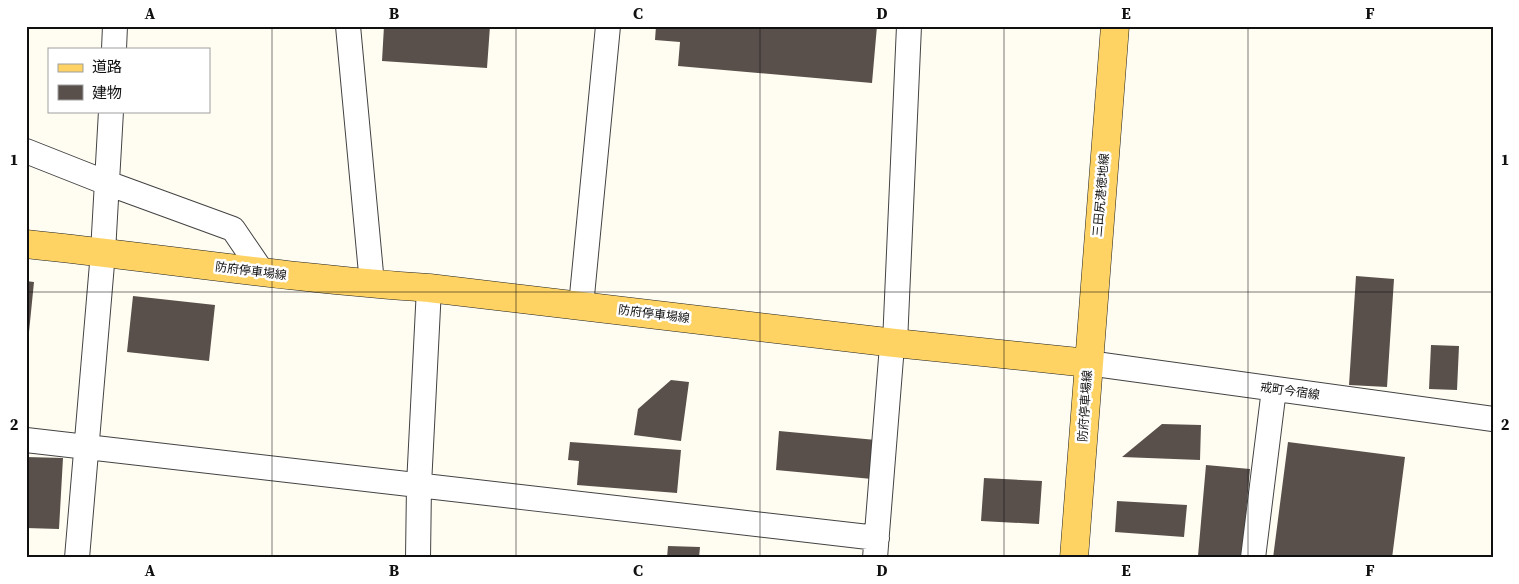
<svg xmlns="http://www.w3.org/2000/svg" width="1519" height="584" viewBox="0 0 1519 584" font-family="'Source Serif 4','Noto Sans JP',serif">
  <style>
    .building { fill: #59504b }
    .lines { fill: none; stroke-linecap: round; stroke-linejoin: round }
    .minor-casing { stroke: #434343; stroke-width: 26 }
    .major-casing { stroke: #212121; stroke-width: 29 }
    .minor { stroke: #fff; stroke-width: 24 }
    .major { stroke: #fed263; stroke-width: 28 }
    .grid { fill: none; stroke: #101010; stroke-width: 1; stroke-opacity: 0.55 }
    .labels { text-anchor: middle; dominant-baseline: central; stroke-width: 5; stroke-linejoin: round; paint-order: stroke }
    .street-label { font-size: 12px; fill: #101010; stroke: #fff }
    .neatline { fill: none; stroke: #101010; stroke-width: 2 }
    .grid-label { font-size: 16px; text-anchor: middle; font-weight: bold; fill: #101010 }
  </style>
  <rect width="100%" height="100%" fill="#fffcf2"/>
  <path class="building" d="M384 26H490L487 68 382 61Z
    M656 26H877L872 83 678 66 680 42 655 40Z
    M1356 276 1394 279 1387 387 1349 385Z
    M26 281 34 282 28 342H26Z
    M133 296 215 305 209 361 127 352Z
    M1431 345 1459 346 1457 390 1429 389Z
    M671 380 689 382 681 441 634 435 638 409Z
    M1162 424 1201 425 1200 460 1122 457Z
    M779 431 876 440 872 479 776 470Z
    M570 442 681 450 677 493 577 485 579 461 568 460Z
    M1288 442 1405 457 1392 558H1273Z
    M26 457 63 458 59 529 26 528Z
    M1206 465 1250 469 1242 558 1198 556Z
    M984 478 1042 481 1039 524 981 521Z
    M1117 501 1187 505 1184 537 1115 532Z
    M668 546 700 547 699 558H667Z"/>
  <g class="lines">
    <defs>
      <path id="minor" d="M348 26 372 284
        M114 49 115 26
        M26 151 107 183 233 229 263 273
        M581 306 608 26
        M895 343 909 26
        M1088 363 1493 419
        M26 440 877 538
        M77 558 103 252 111 111
        M418 558 419 485 429 288
        M875 558 891 358
        M1253 558 1274 389"/>
      <path id="major" d="M26 244C160 258 294 279 429 288L895 343 1088 363
        M1074 558 1115 26"/>
    </defs>
    <use href="#minor" class="minor-casing"/>
    <use href="#major" class="major-casing"/>
    <use href="#minor" class="minor"/>
    <use href="#major" class="major"/>
  </g>
  <path class="grid" d="M272 26V558M516 26V558M760 26V558M1004 26V558M1248 26V558M26 292H1493"/>
  <g class="labels">
    <g class="street-label">
      <text transform="translate(1101 195) rotate(-85)">三田尻港徳地線</text>
      <text transform="translate(251 271) rotate(7)">防府停車場線</text>
      <text transform="translate(654 314) rotate(7)">防府停車場線</text>
      <text transform="translate(1290 391) rotate(8)">戒町今宿線</text>
      <text transform="translate(1085 406) rotate(-86)">防府停車場線</text>
    </g>
  </g>
  <rect width="1519" height="584" fill="none" stroke="#ffffff" stroke-width="55"/>
  <rect x="48" y="48" width="162" height="65" fill="#ffffff" stroke="#9f9f9f"/>
  <rect x="58" y="64" width="25" height="8" fill="#fed263" stroke="#9f9f9f"/>
  <text x="92" y="72" font-size="15" fill="#101010">道路</text>
  <rect x="58" y="85" width="25" height="15" fill="#59504b" stroke="#9f9f9f"/>
  <text x="92" y="98" font-size="15" fill="#101010">建物</text>
  <rect x="28" y="28" width="1464" height="528" class="neatline"/>
  <g class="grid-label">
    <text x="150" y="19">A</text>
    <text x="394" y="19">B</text>
    <text x="638" y="19">C</text>
    <text x="882" y="19">D</text>
    <text x="1126" y="19">E</text>
    <text x="1370" y="19">F</text>
    <text x="14" y="165">1</text>
    <text x="1505" y="165">1</text>
    <text x="14" y="430">2</text>
    <text x="1505" y="430">2</text>
    <text x="150" y="576">A</text>
    <text x="394" y="576">B</text>
    <text x="638" y="576">C</text>
    <text x="882" y="576">D</text>
    <text x="1126" y="576">E</text>
    <text x="1370" y="576">F</text>
  </g>
</svg>
